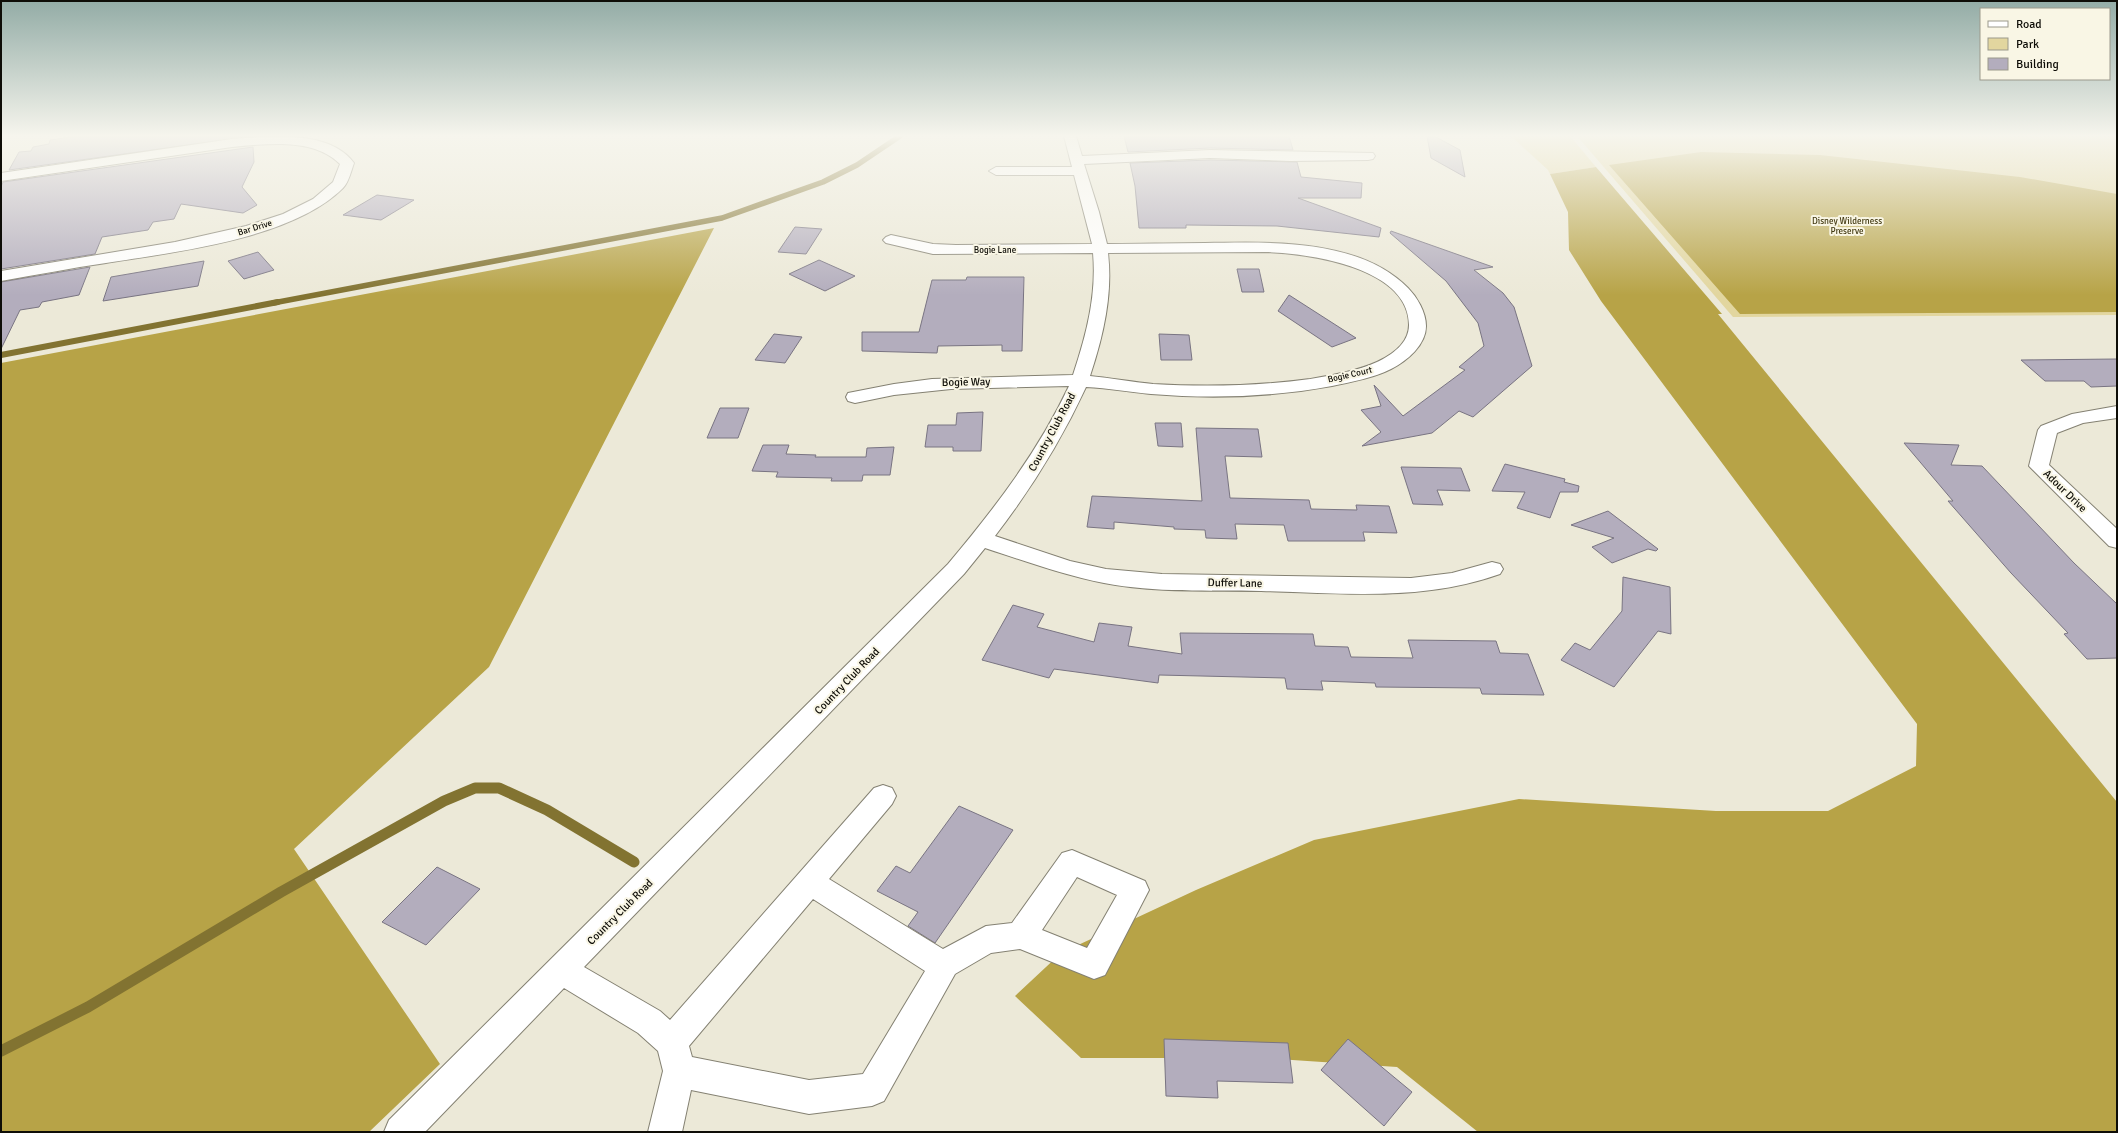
<svg xmlns="http://www.w3.org/2000/svg" width="2118" height="1133" viewBox="0 0 2118 1133" font-family="Signika,sans-serif">
  <style>
    .green { fill: #e2d69f }
    .forest { fill: #b7a347 }
    .lines { fill: none; stroke-linecap: round; stroke-linejoin: round }
    .stream-far2 { stroke: #827331; stroke-width: 5.5 }
    .stream-far1 { stroke: #827331; stroke-width: 6 }
    .stream { stroke: #827331; stroke-width: 11 }
    .building { fill: #b3adbd; stroke: #797482 }
    .minor-casing { stroke: #848172; stroke-width: 2 }
    .minor { fill: #fff; fill-rule: evenodd }
    .labels { text-anchor: middle; dominant-baseline: central; stroke-width: 4; stroke-linejoin: round; paint-order: stroke }
    .far-park-label { font-size: 9px; fill: #433a13; stroke: #f9f6e5 }
    .far-street-label { font-size: 9px; fill: #0e0d07; stroke: #f9f6e5 }
    .street-label { font-size: 11px; fill: #0e0d07; stroke: #f9f6e5 }
  </style>
  <rect width="100%" height="100%" fill="#ece9d8"/>
  <path class="green" d="M1506 136H1570L1596 167 1550 174 1548 170 1513 138Z
    M1577 136H2117V315L1733 317Z"/>
  <path class="forest" d="M1701 152 1820 155 2020 177 2117 194V312L1740 314 1609 165Z
    M1596 167 1722 314H1718L2117 802V1132H1478L1397 1067 1262 1058H1081L1015 996 1061 953 1196 890 1314 840 1519 799 1716 811H1828L1916 766 1917 724 1601 301 1569 250 1568 212 1550 174Z
    M714 228 489 667 294 849 440 1064 369 1132H1V363Z"/>
  <g class="lines">
    <path class="stream-far2" d="M273 303 722 218 823 182 857 165 900 136"/>
    <path class="stream-far1" d="M1 355 278 302"/>
    <path class="stream" d="M1 1051 88 1007 281 892 444 801 475 788H499L547 810 634 862"/>
  </g>
  <path class="building" d="M79 136H253L9 170 19 152 31 151 33 147 49 144 50 140Z
    M1124 136H1289L1293 150 1210 148 1128 152Z
    M1427 136H1434L1460 150 1465 177 1431 158Z
    M253 147 254 162 242 187 257 205 243 213 181 204 174 219 153 222 148 230 102 237 95 254 1 269V187L3 182Z
    M1210 160 1297 162 1301 177 1362 183 1361 198H1298L1381 228 1379 237 1277 226 1186 225V228H1139L1135 186 1130 163Z
    M377 195 414 200 381 220 343 215Z
    M795 227 822 229 806 254 778 252Z
    M1391 231 1493 267 1474 270 1503 293 1514 307 1532 366 1473 417 1459 411 1432 433 1362 446 1381 432 1361 410 1381 406 1374 385 1403 416 1465 370 1459 367 1484 346 1478 323 1446 281 1390 233Z
    M258 252 274 270 244 279 228 261Z
    M819 260 855 276 825 291 789 274Z
    M204 261 198 286 103 301 111 277Z
    M90 267 79 295 42 302 39 307 20 310 1 349V282Z
    M1237 269H1259L1264 292H1242Z
    M967 277H1024L1022 351H1002V345L938 346 937 353 862 351V332H919L932 280H966Z
    M1289 295 1356 338 1332 347 1278 311Z
    M774 334 802 337 785 363 755 360Z
    M1159 334 1189 335 1192 360H1161Z
    M2117 359V386L2091 387 2084 381H2045L2021 360Z
    M720 408H749L738 438H707Z
    M983 412 981 451H953V447H925L928 425H956L957 413Z
    M1155 423H1181L1183 447 1158 446Z
    M1196 428 1258 429 1262 457 1225 456 1230 498 1309 500 1311 509 1357 510 1356 505 1389 506 1397 533 1363 532 1365 541H1288L1284 525 1235 524 1237 539 1206 538 1205 530 1174 529V527L1114 522V529L1087 527 1092 496 1202 501Z
    M1904 443 1959 445 1951 465 1982 466 2074 563 2117 604V658L2087 659 2064 634 2068 633 2011 573 1948 501H1953Z
    M763 445H789L786 454 816 455 815 457H866L867 448 894 447 890 475H863L862 481H831L832 478 776 477 778 472 752 471Z
    M1505 464 1565 479 1564 482 1579 486 1578 492H1560L1550 518 1517 508 1525 492 1492 491Z
    M1401 467 1461 468 1470 491 1437 490 1443 505 1413 504Z
    M1608 511 1658 549 1656 551 1648 549 1612 563 1592 547 1614 538 1571 525Z
    M1623 577 1670 587 1671 634 1658 631 1614 687 1561 660 1575 643 1590 650 1622 611Z
    M1013 605 1044 614 1037 627 1094 642 1099 623 1132 627 1128 646 1182 654 1180 633 1313 634 1315 646 1348 647 1351 657 1413 658 1408 640 1496 641 1500 653 1528 654 1544 695 1482 694 1480 688 1376 687 1375 683 1321 681 1323 690 1287 689 1285 678 1159 675 1158 683 1054 669 1049 678 982 660Z
    M959 806 1013 830 935 943 908 926 918 912 877 891 896 866 910 873Z
    M437 867 480 889 426 945 382 922Z
    M1164 1039 1288 1043 1293 1083 1217 1081 1218 1098 1166 1096Z
    M1348 1039 1412 1092 1384 1126 1321 1070Z"/>
  <g class="lines">
    <defs>
      <path id="minor" d="M1064 136H1076L1082 156 1210 150 1373 153 1375 156 1373 159 1368 160 1290 161 1210 158 1084 164 1099 212 1107 244C1139 244 1172 243 1205 243 1269 242 1359 238 1408 288 1417 297 1426 312 1426 326 1426 345 1407 361 1391 369 1373 378 1351 382 1332 386 1273 397 1211 399 1151 394 1130 392 1108 388 1086 387 1061 441 1031 489 995 536L1070 561 1106 569 1162 574 1411 578 1452 573 1492 562 1500 564 1503 569 1500 574C1421 602 1342 593 1261 591 1209 590 1155 593 1104 583 1063 575 1025 561 985 548L964 574 584 967 660 1011 670 1020 874 788 883 785 892 788 896 796 892 804 829 879 943 949 986 926 1012 923 1062 853 1072 850 1145 881 1149 890 1105 975 1094 979 1020 949 991 953 955 974 884 1101 872 1106 809 1114 691 1090 682 1132H648L663 1071 658 1051 638 1033 564 988 425 1132H384L389 1120 948 564C995 508 1038 452 1069 386L951 389 894 395 855 403 848 401 846 397 848 393 894 384 932 379 1073 375C1086 336 1097 295 1093 253L933 254 886 243 883 240 886 237 891 235 933 244 956 245 1092 244 1074 175H996L989 171 996 167H1072ZM1265 252C1307 253 1409 267 1409 325 1409 343 1392 355 1377 362 1357 371 1333 375 1310 379 1258 386 1205 387 1153 384 1132 382 1111 378 1090 376 1103 337 1113 295 1108 253ZM1077 877 1117 895 1087 948 1042 930ZM813 899 925 971 863 1074 809 1080 692 1057 689 1046Z
        M260 137C291 136 334 135 354 163 351 171 349 182 343 188 292 239 175 252 106 263 71 268 36 275 1 281V271L175 242 246 226 283 214 313 199 333 182 340 164C313 137 267 144 232 147L1 181V173L232 139Z
        M2117 406V418L2083 423 2057 433 2049 465 2117 529V548L2109 546 2029 466 2038 430 2041 426 2072 414Z"/>
    </defs>
    <use href="#minor" class="minor-casing"/>
    <use href="#minor" class="minor"/>
  </g>
  <linearGradient id="sky" x2="0" y2="1"><stop stop-color="#93aca6"/><stop offset="0.46" stop-color="#f6f5ed"/><stop offset="1" stop-color="#f6f5ed" stop-opacity="0"/></linearGradient>
  <rect width="2118" height="295" fill="url(#sky)"/>
  <g class="labels">
    <g class="far-park-label">
      <text x="1847" y="221">Disney Wilderness<tspan x="1847" dy="10">Preserve</tspan></text>
    </g>
    <g class="far-street-label">
      <text transform="translate(255 228) rotate(-17)">Bar Drive</text>
      <text x="995" y="250">Bogie Lane</text>
      <text transform="translate(1350 375) rotate(-13)">Bogie Court</text>
    </g>
    <g class="street-label">
      <text transform="translate(966 382) rotate(-1)">Bogie Way</text>
      <text transform="translate(1052 432) rotate(-62)">Country Club Road</text>
      <text transform="translate(2065 491) rotate(44)">Adour Drive</text>
      <text transform="translate(1235 583) rotate(1)">Duffer Lane</text>
      <text transform="translate(847 681) rotate(-46)">Country Club Road</text>
      <text transform="translate(620 912) rotate(-45)">Country Club Road</text>
    </g>
  </g>
  <rect width="2118" height="1133" fill="none" stroke="#0e0d07" stroke-width="4"/>
  <rect x="1980" y="8" width="130" height="72" fill="#f9f6e5" stroke="#9b998c"/>
  <rect x="1988" y="21" width="20" height="6" fill="#ffffff" stroke="#9b998c"/>
  <text x="2016" y="28" font-size="12" fill="#0e0d07">Road</text>
  <rect x="1988" y="38" width="20" height="12" fill="#e2d69f" stroke="#9b998c"/>
  <text x="2016" y="48" font-size="12" fill="#0e0d07">Park</text>
  <rect x="1988" y="58" width="20" height="12" fill="#b3adbd" stroke="#9b998c"/>
  <text x="2016" y="68" font-size="12" fill="#0e0d07">Building</text>
</svg>
